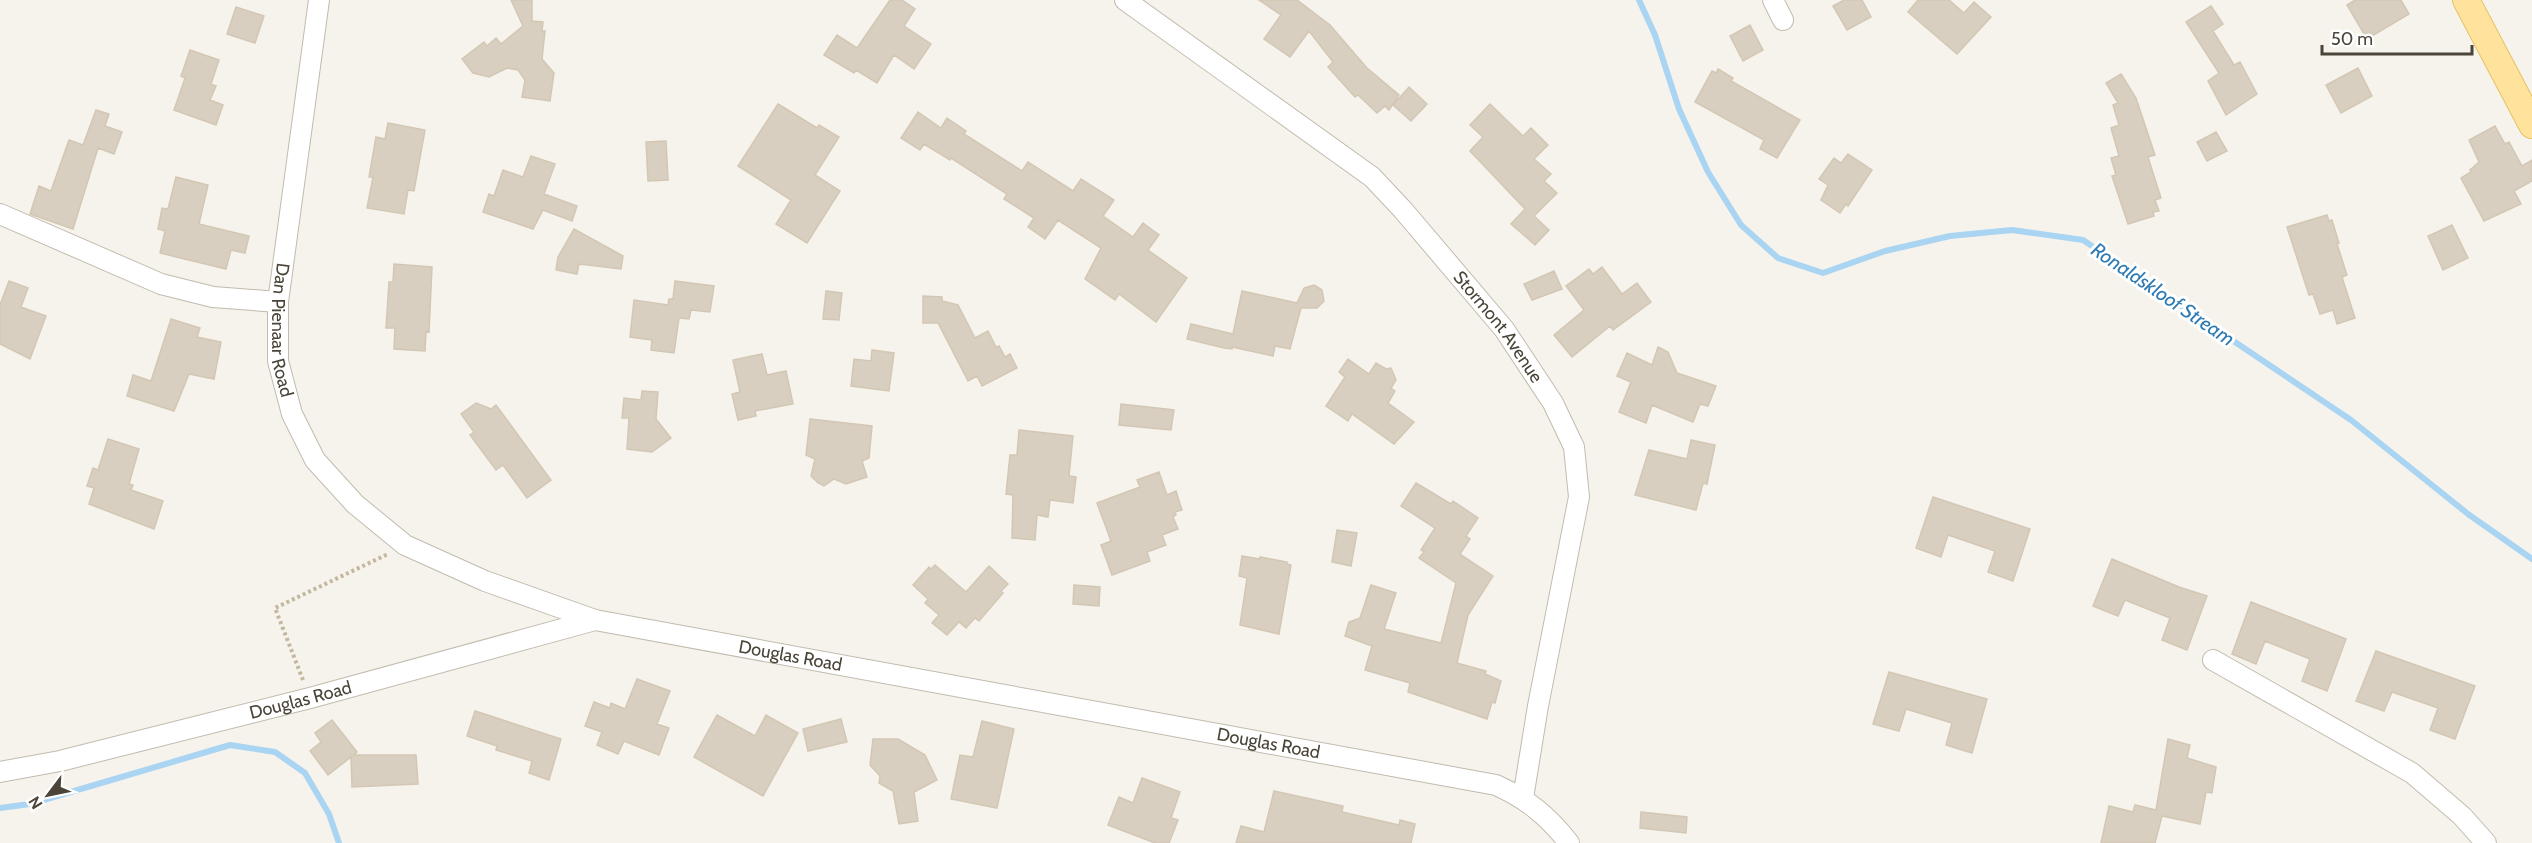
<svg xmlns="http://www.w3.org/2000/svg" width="2532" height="843" viewBox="0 0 2532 843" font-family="Cabin,sans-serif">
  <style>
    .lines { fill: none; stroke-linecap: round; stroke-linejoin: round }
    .stream { stroke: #a9d4f2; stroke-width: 6 }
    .building { fill: #d8cfc1; stroke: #d3c7b4; stroke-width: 1.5 }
    .minor-casing { stroke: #c2bbae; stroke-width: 22 }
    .major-casing { stroke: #e6c16a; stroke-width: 28 }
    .path { stroke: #c4b79f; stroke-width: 4; stroke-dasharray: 3 3; stroke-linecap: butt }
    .minor { stroke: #fff; stroke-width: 20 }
    .major { stroke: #ffe39c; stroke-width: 26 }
    .labels { text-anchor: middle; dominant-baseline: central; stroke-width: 6; stroke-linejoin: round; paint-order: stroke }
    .street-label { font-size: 18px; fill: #4b4439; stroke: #fff }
    .water-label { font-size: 20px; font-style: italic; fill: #2e7ab2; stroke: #fff }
  </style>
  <rect width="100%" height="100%" fill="#f6f3ec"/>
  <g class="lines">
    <path class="stream" d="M1639 0 1655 35 1679 109 1708 172 1741 225 1778 258 1823 273 1885 251 1950 236 2012 230 2083 240 2351 420 2468 514 2532 559
      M0 808 30 804 230 745 275 752 305 773 329 814 339 843"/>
  </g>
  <path class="building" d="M511 0H532V21L543 22 542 31H545L542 59 554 73 550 101 522 97 525 80 518 70 507 68 489 77 473 73 462 59 484 42 487 46 496 38 501 44 523 26Z
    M890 0H902L915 9 904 26 931 44 914 69 894 55 877 83 856 70 854 73 824 55 837 35 857 48Z
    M1259 0H1297L1330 25 1367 68 1399 95 1389 110 1385 106 1377 113 1358 95 1355 97 1328 67 1333 62 1309 31 1290 57 1264 39 1281 15Z
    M1844 0H1862L1871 17 1847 30 1833 6Z
    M1918 0H1949L1964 13 1974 2 1991 17 1957 54 1908 12Z
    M2355 0H2401L2409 14 2367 39 2347 5Z
    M2211 6 2223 24 2213 31 2234 65 2240 62 2257 94 2226 115 2208 81 2219 73 2186 22Z
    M236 7 264 16 255 43 227 34Z
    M1750 25 1763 50 1743 61 1730 36Z
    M190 50 219 60 211 84 216 86 210 100 223 105 216 125 174 110 185 78 181 76Z
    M2358 68 2372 96 2341 113 2326 85Z
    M1718 69 1733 78 1731 81 1800 120 1777 158 1760 149 1764 140 1695 102 1712 71 1716 73Z
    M2121 74 2136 98 2155 155 2148 157 2161 198 2155 200 2159 211 2153 212 2154 216 2128 224 2112 176 2116 175 2111 158 2119 156 2111 128 2119 125 2113 105 2118 103 2106 83Z
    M1409 87 1427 104 1411 121 1393 105Z
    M778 104 817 128 819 125 839 137 815 175 840 191 807 243 776 224 791 200 738 166Z
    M1490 104 1523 136 1531 128 1548 145 1534 159 1551 174 1544 181 1557 193 1534 216 1549 230 1535 245 1511 224 1525 209 1470 151 1483 137 1470 125Z
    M96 110 109 114 105 126 122 132 114 154 98 148 73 229 30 214 39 186 51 191 69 140 83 145Z
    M918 112 941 128 947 118 966 131 964 134 1022 171 1028 162 1073 191 1081 179 1114 200 1103 216 1133 237 1143 223 1159 235 1148 250 1187 278 1156 322 1119 294 1115 300 1085 279 1101 248 1058 220 1045 239 1028 227 1034 218 1004 199 1007 194 951 158 950 160 924 144 920 150 901 138Z
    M388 123 425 130 414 191 408 190 404 214 367 208 373 177H369L376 137 385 139Z
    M2495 126 2505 144 2509 142 2522 166 2532 160V181L2514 191 2521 204 2484 221 2461 178 2471 172 2470 170 2479 162 2469 140Z
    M2216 132 2227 151 2207 161 2197 142Z
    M666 141 668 180 648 181 646 142Z
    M1848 154 1872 170 1848 206 1846 204 1840 213 1821 200 1828 185 1819 179 1834 158 1841 163Z
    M531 156 555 164 544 194 577 206 572 221 543 210 533 229 483 212 489 194 494 196 503 170 523 177Z
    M176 177 208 185 199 224 249 236 245 253 231 250 226 269 160 253 165 231 158 229 162 208 168 209Z
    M2327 215 2329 221 2332 220 2339 243 2337 244 2347 275 2342 277 2355 318 2337 324 2333 310 2320 314 2313 294 2309 295 2287 227Z
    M2452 225 2468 258 2443 270 2428 236Z
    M574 229 623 256 621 269 579 264 577 274 556 270 558 257Z
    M394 264 432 267 429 332 426 331 425 351 394 349 395 328H386L389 282H393Z
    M1602 267 1622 294 1637 283 1651 302 1613 330 1610 326 1572 357 1554 335 1584 310 1566 286 1589 269 1593 274Z
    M1554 271 1562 289 1532 300 1524 284Z
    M9 281 28 288 21 307 46 316 30 359 0 344V305Z
    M675 281 714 286 710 312 691 310 689 319 679 318 674 353 651 350 652 340 630 337 634 300 668 305 669 299H673Z
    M1314 285 1322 290 1324 301 1317 308H1301L1290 349 1275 346 1273 356 1232 347V349L1224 348 1187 339 1191 324 1233 334 1242 291 1297 303 1304 288Z
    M826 291 842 293 839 320 823 319Z
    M923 296 942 297V301L958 305 975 338 988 331 996 347 999 346 1005 357 1010 354 1017 368 982 386 977 376 968 381 938 323H923Z
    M171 319 200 328 197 337 221 342 214 379 189 374 174 411 127 396 133 375 151 381Z
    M1658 347 1668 352 1677 373 1716 386 1708 406 1700 404 1693 422 1652 405 1646 423 1619 412 1631 382 1617 376 1627 353 1652 365Z
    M872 350 894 353 889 391 851 386 854 359 871 361Z
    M762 354 767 375 786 371 793 404 755 411 756 416 738 420 732 394 740 392 733 360Z
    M1348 359 1369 374 1376 363 1386 369 1391 368 1396 380 1391 388 1395 391 1388 403 1414 422 1394 444 1352 414 1348 421 1326 406 1345 377 1339 372Z
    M642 391 658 392 656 419 671 438 652 452 627 449 629 418H622L624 398 641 400Z
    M476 403 491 409 496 405 551 480 527 498 503 465 496 470 470 435 474 432 461 414Z
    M1121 404 1174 410 1171 430 1119 425Z
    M810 419 872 426 869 458 862 461 867 477 846 484 834 479 824 486 818 483 811 476 815 459 806 455Z
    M1019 430 1073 436 1069 476 1076 477 1073 503 1050 500 1048 517 1037 515 1035 540 1012 538 1013 495 1006 494 1010 455H1017Z
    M108 439 139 449 129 484 133 485 131 490 163 501 154 529 89 504 94 488 87 486 93 468 98 470Z
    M1691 440 1715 445 1707 484 1703 483 1696 510 1635 495 1649 450 1687 459Z
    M1159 472 1167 495 1176 491 1182 510 1175 512 1176 515 1173 517 1178 529 1162 535 1166 545 1147 552 1150 561 1112 575 1101 545 1111 541 1097 503 1140 487 1137 480Z
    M1416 483 1451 504 1453 501 1478 518 1466 536 1470 539 1460 554 1493 576 1468 615 1457 663 1486 671 1485 674 1501 681 1495 703 1492 702 1487 719 1408 692 1410 683 1365 670 1372 646 1345 636 1349 622 1360 618 1371 585 1396 593 1384 629 1441 643 1456 583 1419 558 1424 552 1421 550 1435 528 1401 506Z
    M1933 497 2030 529 2013 581 1988 572 1995 551 1948 535 1941 557 1916 548Z
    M1337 530 1357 533 1351 566 1332 562Z
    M1242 556 1260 559V557L1287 562V564L1291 565 1279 634 1240 625 1247 578 1239 576Z
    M2112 559 2179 587 2207 596 2187 650 2162 640 2170 618 2125 600 2118 616 2093 606Z
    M935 565 966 592 989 566 1008 584 1001 591 1003 593 979 621 975 618 966 628 959 622 947 635 932 623 939 615 925 603 928 599 913 585 929 567 931 569Z
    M1074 585 1100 587 1099 606 1073 604Z
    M2251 602 2346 639 2327 691 2302 681 2310 659 2265 641 2256 664 2232 654Z
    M2376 651 2475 686 2455 739 2430 730 2438 708 2392 692 2384 711 2356 701Z
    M1889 672 1987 699 1972 753 1946 745 1952 723 1906 709 1899 731 1873 724Z
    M637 679 670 691 657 724 669 728 659 755 624 741 618 754 597 745 602 732 585 726 594 702 610 708 611 703 625 709Z
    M475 711 561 739 549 780 529 773 532 761 496 750 497 746 467 736Z
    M717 715 755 736 766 715 798 733 763 796 694 757Z
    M841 719 847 742 808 751 803 729Z
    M332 720 357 752 354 755H416L418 784 352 787 351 757 328 775 310 751 321 742 315 733Z
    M982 721 1014 729 997 808 951 799 960 755 973 757Z
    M873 739H898L925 755 937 780 914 792 918 821 899 824 893 791 879 783 880 776 870 765Z
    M2168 739 2190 745 2187 758 2216 767 2212 793 2206 792 2200 824 2162 816 2155 843H2101L2109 806 2133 812 2135 805 2156 810Z
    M1142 778 1180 792 1171 818 1178 820 1169 843H1155L1108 825 1119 797 1133 803Z
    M1274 791 1343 806 1342 812 1399 825 1400 820 1415 824 1411 843H1236L1241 826 1264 832Z
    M1641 812 1687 817 1686 833 1640 828Z"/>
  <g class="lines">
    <defs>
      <g id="minor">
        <path id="s1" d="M319 0 278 302V361L292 414 315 460 355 504 405 545 485 581 595 620"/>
        <path id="s2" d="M1125 0 1372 177 1403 210 1504 329 1553 403 1574 447 1579 497 1538 706 1523 798"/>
        <path d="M1773 0 1783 20"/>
        <path d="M0 214 161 284 213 297 278 302"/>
        <path d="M2213 660 2412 773 2462 816 2486 843"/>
        <path id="s3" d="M0 772 60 761 310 698 595 620 1496 785C1527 799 1548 816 1569 843"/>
      </g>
      <path id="major" d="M2466 0 2532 125"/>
    </defs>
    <use href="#minor" class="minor-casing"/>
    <use href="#major" class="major-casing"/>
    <path class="path" d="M303 680 275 608 388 554"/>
    <use href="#minor" class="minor"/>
    <use href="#major" class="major"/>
  </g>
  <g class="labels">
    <g class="street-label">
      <text stroke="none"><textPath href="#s2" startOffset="500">Stormont Avenue</textPath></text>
      <text stroke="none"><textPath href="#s1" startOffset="333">Dan Pienaar Road</textPath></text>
      <text stroke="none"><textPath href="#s3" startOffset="813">Douglas Road</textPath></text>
      <text stroke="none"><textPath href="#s3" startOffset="309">Douglas Road</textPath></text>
      <text stroke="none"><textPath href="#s3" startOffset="1299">Douglas Road</textPath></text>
    </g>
    <g class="water-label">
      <text transform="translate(2163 294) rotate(34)">Ronaldskloof Stream</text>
    </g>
  </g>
  <g transform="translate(48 795) rotate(238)" stroke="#ffffff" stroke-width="4.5" paint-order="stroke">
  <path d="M0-4.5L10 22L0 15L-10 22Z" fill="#4b4439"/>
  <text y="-9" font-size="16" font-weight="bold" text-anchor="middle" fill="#4b4439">N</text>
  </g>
  <path d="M2322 45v9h150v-9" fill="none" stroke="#4b4439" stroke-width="3"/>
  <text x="2331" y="45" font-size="18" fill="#4b4439" stroke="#ffffff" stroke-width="4.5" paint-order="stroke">50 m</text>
</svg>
